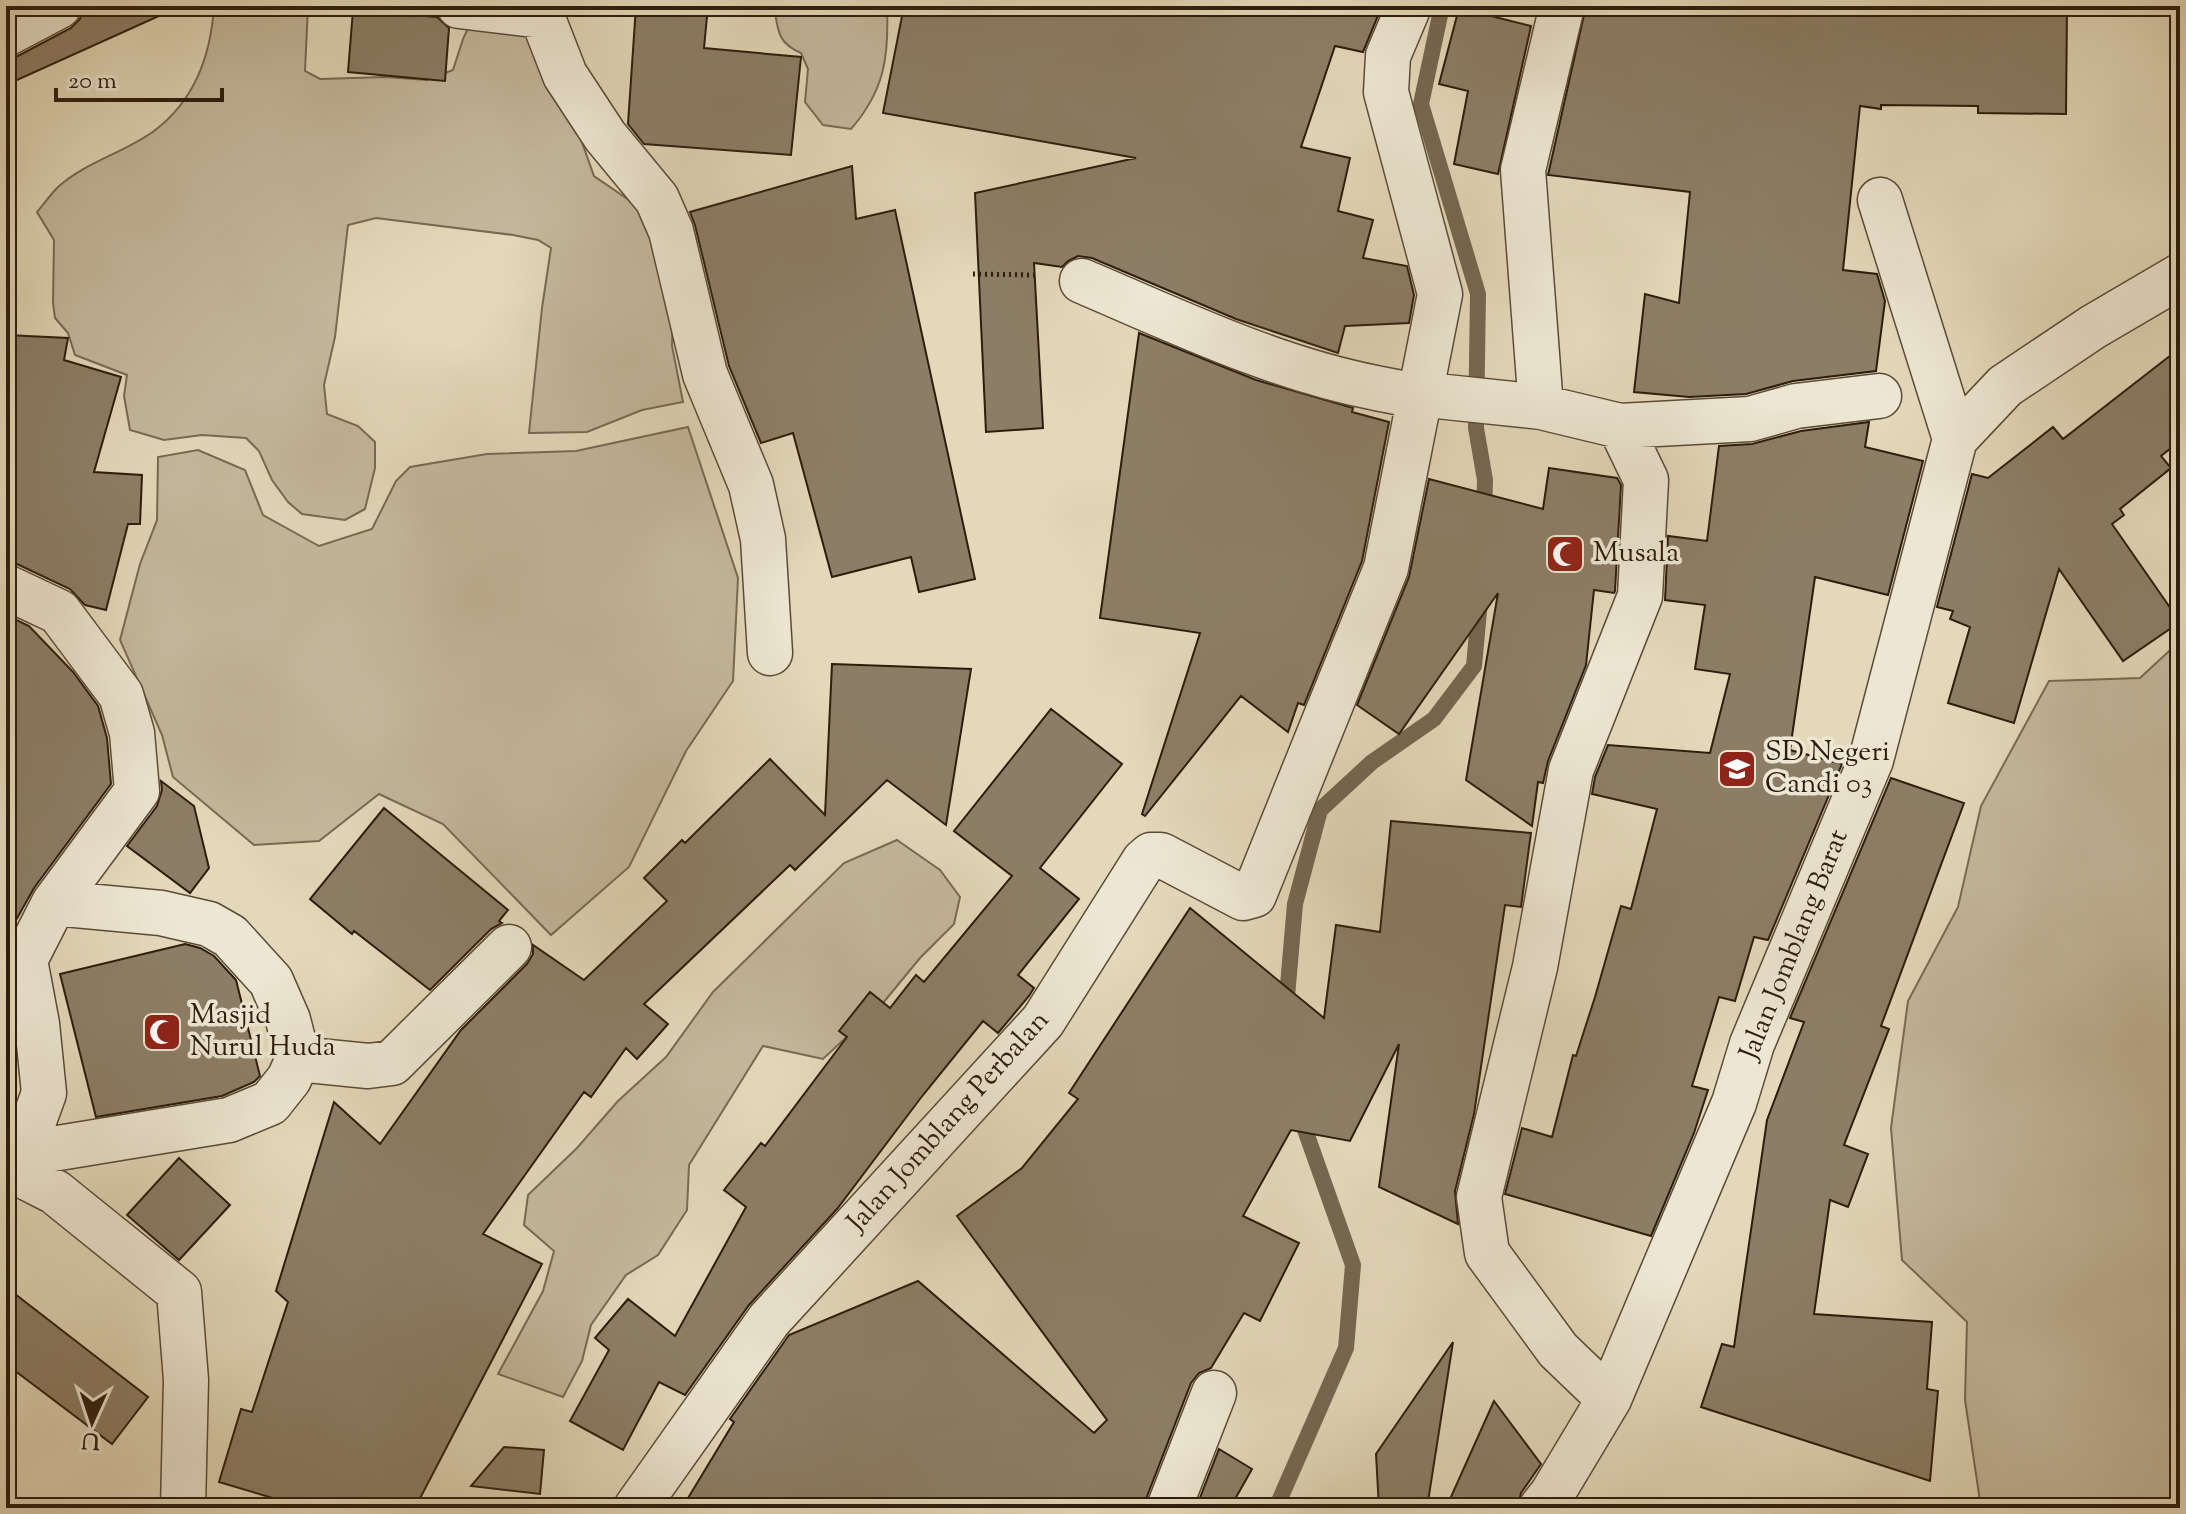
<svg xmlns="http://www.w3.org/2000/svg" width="2186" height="1514" viewBox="0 0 2186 1514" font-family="'Sorts Mill Goudy',serif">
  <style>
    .green { fill: #c4b89c; stroke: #786a54; stroke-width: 2 }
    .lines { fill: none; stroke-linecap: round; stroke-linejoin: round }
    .stream { stroke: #756751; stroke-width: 16 }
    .building { fill: #8c7e66; stroke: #2d1d0d; stroke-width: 2 }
    .minor-casing { stroke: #5a4c38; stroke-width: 47 }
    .path { stroke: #2d1d0d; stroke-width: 5; stroke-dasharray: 2 4; stroke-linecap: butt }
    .minor { stroke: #ede6d2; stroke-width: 44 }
    .labels { text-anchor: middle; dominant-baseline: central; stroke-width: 7; stroke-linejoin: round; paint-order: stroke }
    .poi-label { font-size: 28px; fill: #2d1d0d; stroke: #ede6d2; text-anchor: start }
    .street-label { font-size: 28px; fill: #2d1d0d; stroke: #ede6d2 }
  </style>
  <rect width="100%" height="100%" fill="#e3d8b9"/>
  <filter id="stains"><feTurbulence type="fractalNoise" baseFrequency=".0025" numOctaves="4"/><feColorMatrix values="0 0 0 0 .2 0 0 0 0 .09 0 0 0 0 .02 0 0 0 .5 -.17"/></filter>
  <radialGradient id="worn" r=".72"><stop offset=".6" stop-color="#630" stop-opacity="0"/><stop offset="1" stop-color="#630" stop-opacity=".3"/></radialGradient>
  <path class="green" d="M214 6H308L305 71 320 79 385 77 427 80 453 70 463 39 478 7 526 28 579 134 594 176 642 209 674 275 672 346 683 402 642 410 587 432 529 433 542 308 551 248 538 240 513 235 376 218 348 225 335 337 324 385 327 414 358 426 375 442V468L365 509 345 520 302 514 288 502 272 480 259 451 246 438 202 435 164 440 130 430 124 396 127 375 75 355 68 333 55 318 53 303 54 240 37 212C44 204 50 195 57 188 85 162 124 153 154 131 194 101 211 55 214 6Z
    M774 6H887C889 56 885 90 851 129L823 125 805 102 808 69 801 53C777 43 778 30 774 6Z
    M688 427 738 578 733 681 686 751 629 867 551 935 443 824 379 794 319 841 254 845 173 777 162 735 120 640 140 564 157 520 158 457 198 450 245 470 263 515 319 546 372 529 396 481 410 467 487 454 576 451Z
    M2180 641V1508H1981L1965 1400 1967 1322 1902 1260 1891 1128 1908 1001 1958 907 1981 806 2049 681 2140 678Z
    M897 840 940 870 960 897 954 924 920 958 883 1003 823 1059 763 1046 689 1165 687 1210 658 1255 626 1275 591 1325 582 1361 563 1397 498 1374 543 1291 554 1251 524 1225 528 1195 577 1148 618 1101 666 1057 713 992 844 863Z"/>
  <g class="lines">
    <path class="stream" d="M1442 6 1421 104 1478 294 1476 428 1485 480 1484 513
      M1286 1008 1295 904 1320 810 1372 762 1434 719 1474 666 1480 600
      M1276 1508 1346 1348 1353 1265 1304 1127 1295 1115"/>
  </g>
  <path class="building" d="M84 6H181L6 85V59L18 56 71 28 80 19Z
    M636 6H708L704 48 801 57 791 155 644 144 628 124Z
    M904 6H956V8L1113 15 1116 6H1382L1363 52 1335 46 1301 147 1350 158 1338 211 1373 220 1363 258 1407 266 1414 295 1409 323 1345 326 1338 353 1236 319 1092 258 1078 256 1068 261 1062 267 1034 263 1043 428 986 432 975 193 1136 158 883 113Z
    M1586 6H2067L2066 114 1978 113V106L1881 105V109L1860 106 1843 270 1877 274 1885 301 1876 371 1793 381 1746 394 1689 397 1634 392 1645 294 1679 303 1690 192 1548 175Z
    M1459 8 1531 26 1498 174 1454 164 1468 91 1439 84Z
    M353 10 437 17 449 28 445 81 348 72Z
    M852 166 856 219 895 210 975 579 919 592 911 557 832 577 793 433 761 443 729 366 695 225 690 212Z
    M1139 333 1256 380 1353 408 1352 412 1389 422 1362 561 1304 705 1298 703 1288 732 1241 696 1145 816 1142 814 1200 633 1100 618Z
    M6 335 68 338 64 360 121 377 94 472 142 475 140 524H128L106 610 85 605 70 589 17 564 6 562Z
    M2180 348V441L2161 456 2171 468 2120 509 2124 515 2112 524 2180 622 2123 661 2059 569 2014 723 1948 703 1970 627 1950 619 1953 611 1937 607 1972 474 1988 478 2053 427 2063 439Z
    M1869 422 1865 447 1923 461 1888 595 1815 577 1790 750 1842 764 1768 940 1754 937 1735 1001 1719 997 1692 1086 1708 1090 1694 1133 1651 1236 1505 1194 1522 1128 1552 1137 1573 1055 1576 1056 1595 997 1621 906 1631 909 1657 809 1592 794 1595 777 1608 745 1710 753 1730 674 1695 669 1705 605 1665 600 1668 536 1707 541 1719 446 1752 444 1801 431Z
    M1549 468 1617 478 1621 485 1615 591 1614 593 1594 590 1586 665 1548 761 1543 783 1538 782 1532 826 1466 780 1498 593 1399 734 1357 705 1409 577 1429 479 1543 509Z
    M6 615 29 626 73 672 98 706 107 738 111 784 34 888 6 938Z
    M832 664 971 669 946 825 887 780 795 870 790 865 644 1004 668 1024 637 1059 626 1048 591 1097 584 1092 483 1234 542 1264 415 1508H306L219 1482 241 1409 252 1412 288 1302 276 1291 334 1102 380 1144 461 1030 527 964 533 954V945L584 980 667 901 644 878 682 840 685 843 770 759 825 815Z
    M1051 709 1122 764 1040 868 1079 899 1018 975 1034 988 1029 996 998 1033 983 1021 923 1095 837 1209 749 1305 685 1395 659 1382 623 1450 570 1421 609 1350 595 1338 628 1299 675 1336 746 1207 724 1190 761 1143 765 1146 847 1037 839 1031 870 992 890 1008 916 975 924 982 1012 876 954 831Z
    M1891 778 1964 803 1881 1026 1889 1029 1844 1145 1868 1154 1848 1207 1830 1200 1814 1314 1932 1322 1927 1389 1938 1391 1930 1481 1701 1407 1722 1344 1734 1347 1767 1120 1804 1022 1790 1018Z
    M161 781 194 806 209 868 190 893 127 846 157 806 162 790Z
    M384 808 508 910 499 921 502 923 491 929 430 990 354 931 352 934 310 899Z
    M1391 821 1531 833 1521 907 1505 905 1474 1114 1455 1191 1458 1224 1379 1187 1399 1044 1350 1141 1291 1130 1243 1216 1299 1243 1260 1321 1244 1313 1211 1368 1199 1373 1191 1383 1146 1499 1145 1508H682L734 1422 730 1419 789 1335 918 1281 1094 1433 1107 1420 957 1216 1022 1168 1078 1099 1069 1093 1190 908 1324 1018 1336 925 1380 932Z
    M185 944 200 948 214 956 236 980 260 1076 254 1082 222 1096 96 1117 60 974Z
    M179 1158 230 1205 179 1260 127 1215Z
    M6 1287 148 1397 112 1444 6 1364Z
    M1453 1342 1427 1508H1379L1376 1454Z
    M1494 1401 1541 1464 1521 1493 1517 1508H1446Z
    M504 1447 544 1450 540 1494 471 1486Z
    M1219 1449 1252 1469 1230 1508H1196Z"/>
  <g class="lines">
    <defs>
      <path id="minor" d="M459 6 542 16
        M541 6 542 16 565 75 605 136 657 199 671 231 705 374 751 485 763 539 770 653
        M6 34 59 6
        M1880 200 1955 439
        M1082 281C1178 322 1274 368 1376 388 1397 392 1416 397 1437 396L1541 407 1620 426 1750 419 1796 406 1879 396
        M1541 407 1523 170 1562 6
        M6 587 59 612 121 695 132 733 137 791 54 903
        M298 1059 368 1066 392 1063 509 947
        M6 1160 22 1154 44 1093 37 1024 25 960 54 903 161 913 209 924 230 936 271 981 288 1020 298 1059 289 1079 270 1103 229 1120 22 1154
        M6 1167 55 1192 179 1292 186 1380 183 1508
        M1609 1399 1558 1350 1487 1253 1479 1197 1535 967 1571 770 1640 596 1646 480 1620 426
        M636 1508 769 1320 1043 1021 1144 861 1151 855H1161L1243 898 1254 895 1386 568 1440 294 1386 92 1388 56 1409 6
        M1169 1508 1214 1393
        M1541 1508 1552 1494 1609 1399 1734 1103 1752 1044 1871 760 1955 439 2005 386 2093 327 2180 276"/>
    </defs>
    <use href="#minor" class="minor-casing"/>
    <path class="path" d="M973 274 1034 275"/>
    <use href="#minor" class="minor"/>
  </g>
  <defs>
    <symbol id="mosque-square" viewBox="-11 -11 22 22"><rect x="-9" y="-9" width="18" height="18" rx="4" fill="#8f2418" stroke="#ede6d2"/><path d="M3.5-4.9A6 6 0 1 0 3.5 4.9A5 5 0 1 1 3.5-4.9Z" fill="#fff"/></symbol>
    <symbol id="school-square" viewBox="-11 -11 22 22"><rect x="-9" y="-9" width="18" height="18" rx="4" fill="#8f2418" stroke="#ede6d2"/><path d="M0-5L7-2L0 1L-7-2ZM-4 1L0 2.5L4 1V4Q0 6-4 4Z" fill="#fff"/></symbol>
  </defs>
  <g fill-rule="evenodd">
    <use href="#mosque-square" x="1543" y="532" width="44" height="44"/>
    <use href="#school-square" x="1715" y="747" width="44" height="44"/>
    <use href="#mosque-square" x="140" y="1010" width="44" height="44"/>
  </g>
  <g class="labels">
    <g class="poi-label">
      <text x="1593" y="554">Musala</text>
      <text x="1765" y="753">SD Negeri<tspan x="1765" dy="32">Candi 03</tspan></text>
      <text x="190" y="1016">Masjid<tspan x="190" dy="32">Nurul Huda</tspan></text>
    </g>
    <g class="street-label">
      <text transform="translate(1795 945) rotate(-68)">Jalan Jomblang Barat</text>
      <text transform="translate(949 1122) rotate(-48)">Jalan Jomblang Perbalan</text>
    </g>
  </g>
  <rect width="2186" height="1514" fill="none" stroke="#e3d8b9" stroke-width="32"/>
  <rect x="8" y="8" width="2170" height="1498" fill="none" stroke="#2d1d0d" stroke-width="4"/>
  <rect x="16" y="16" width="2154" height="1482" fill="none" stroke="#2d1d0d" stroke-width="2"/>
  <g transform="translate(92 1422) rotate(183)" stroke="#ede6d2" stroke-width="6" paint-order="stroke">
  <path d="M0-6L14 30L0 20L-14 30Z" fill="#2d1d0d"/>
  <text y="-12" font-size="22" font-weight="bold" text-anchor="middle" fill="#2d1d0d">U</text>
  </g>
  <path d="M56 88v12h166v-12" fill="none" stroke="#2d1d0d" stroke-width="4"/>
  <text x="68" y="88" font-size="24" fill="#2d1d0d" stroke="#ede6d2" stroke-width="6" paint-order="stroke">20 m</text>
  <rect width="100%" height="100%" filter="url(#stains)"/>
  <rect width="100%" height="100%" fill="url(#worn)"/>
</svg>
